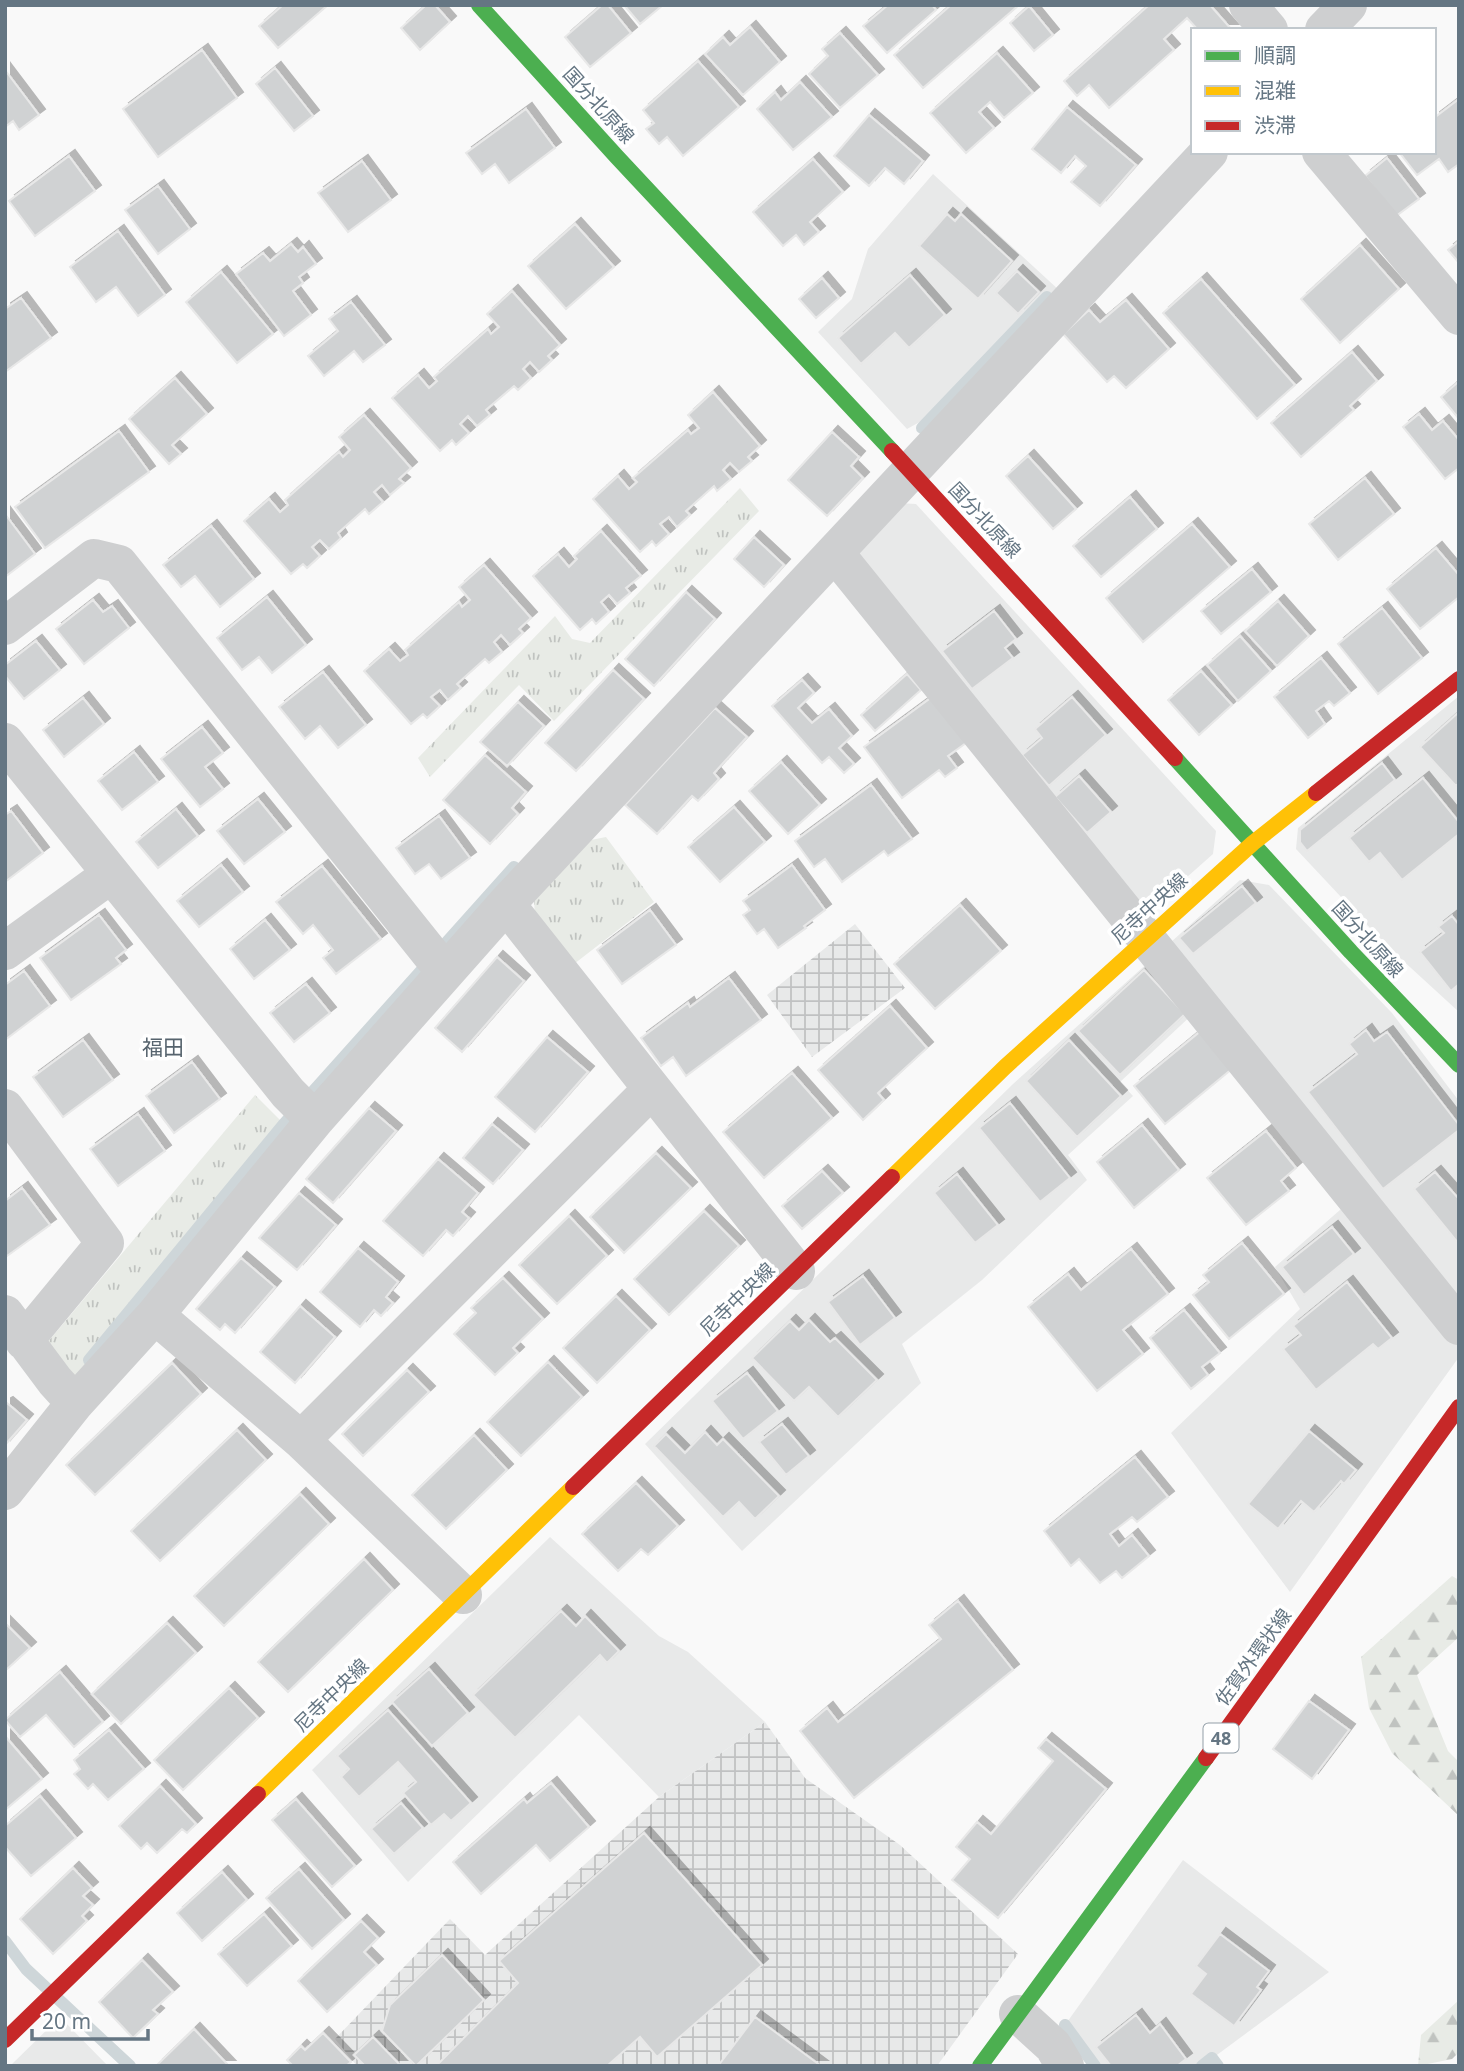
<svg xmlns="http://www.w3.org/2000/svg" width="1464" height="2071" viewBox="0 0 1464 2071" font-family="'Noto Sans','Noto Sans JP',sans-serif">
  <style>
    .built { fill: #e8e9e9 }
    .industrial { fill: url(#industrial-grid) }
    .grass { fill: url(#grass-tufts) }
    .forest { fill: url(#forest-firs) }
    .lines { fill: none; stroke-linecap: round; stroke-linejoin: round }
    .stream { stroke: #ced6d9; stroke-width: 12 }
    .building { fill: #d0d2d3; stroke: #e8e8e8; stroke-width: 2; filter: url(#shadow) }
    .street { stroke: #cecfd0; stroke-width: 38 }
    .fast { stroke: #4caf50; stroke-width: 16 }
    .slow { stroke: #ffc107; stroke-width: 16 }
    .jam { stroke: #c62828; stroke-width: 16 }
    .labels { text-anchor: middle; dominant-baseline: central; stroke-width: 7; stroke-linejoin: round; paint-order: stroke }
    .shield { fill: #fff; stroke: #939fa8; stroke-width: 2 }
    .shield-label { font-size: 18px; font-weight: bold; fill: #657683 }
    .street-label { font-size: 19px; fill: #657683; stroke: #fff }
    .neighbourhood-label { font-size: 21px; fill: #57646e; stroke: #fff }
  </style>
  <defs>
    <pattern id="industrial-grid" width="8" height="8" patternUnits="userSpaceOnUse" patternTransform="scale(1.75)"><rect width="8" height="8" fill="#e8e9e9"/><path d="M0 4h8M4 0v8" fill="none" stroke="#c0c1c2"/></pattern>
    <pattern id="grass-tufts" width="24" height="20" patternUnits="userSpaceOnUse" patternTransform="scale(1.75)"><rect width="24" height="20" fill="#e8ebe6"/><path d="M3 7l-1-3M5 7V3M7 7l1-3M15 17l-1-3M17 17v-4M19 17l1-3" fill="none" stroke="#c0c3c0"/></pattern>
    <pattern id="forest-firs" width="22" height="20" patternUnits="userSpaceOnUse" patternTransform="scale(1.75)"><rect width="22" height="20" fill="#e8ebe6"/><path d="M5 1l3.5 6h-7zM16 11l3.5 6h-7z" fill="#c0c3c0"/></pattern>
    <filter id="shadow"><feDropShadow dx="6" dy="-6" stdDeviation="0" flood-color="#0004"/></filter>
  </defs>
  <rect width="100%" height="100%" fill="#f9f9f9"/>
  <path class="built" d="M933 174 1060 291 952 404 907 429 818 332 852 299 868 249Z
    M898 503 916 504 1216 831 1213 854 1142 917 849 553Z
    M1459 696V1012L1387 946 1296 849 1298 828Z
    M1240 880 1269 885 1392 1013 1459 1101V1357L1290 1592 1171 1433 1300 1309 1275 1267 1365 1188 1210 998 1120 1082 1133 1096 1068 1155 1087 1180 982 1280 902 1344 921 1383 742 1551 645 1444 1013 1084Z
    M550 1537 659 1636 688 1652 765 1722 659 1797 579 1715 408 1882 312 1770Z
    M1183 1860 1329 1972 1202 2066H1095L1065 2025Z
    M60 2017 108 2066H10Z"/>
  <path class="industrial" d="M855 924 905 988 812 1057 767 995Z
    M765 1722 805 1778 900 1845 1018 1954 937 2066H357L335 2039 450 1919 485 1955 659 1797Z"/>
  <path class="grass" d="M740 488 759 511 554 721 519 685 430 777 418 758 555 616 572 639 590 643Z
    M606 837 654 902 574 964 535 919 534 898 586 841Z
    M255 1095 288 1128 74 1386 42 1349Z"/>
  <path class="forest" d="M1452 1576 1459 1580V1637L1417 1675 1448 1751 1459 1762V1816L1392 1753 1369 1708 1361 1657Z
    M1459 2000V2052L1452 2059 1418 2066 1421 2035Z"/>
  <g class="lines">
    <path class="stream" d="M922 428 1047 297
      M89 1360 283 1125 514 867
      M5 1941 26 1969 130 2066
      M1065 2025 1095 2066
      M1202 2066 1212 2058 1218 2066"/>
  </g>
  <path class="building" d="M283 5H328L278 48 259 26Z
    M426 5H435L450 22 420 50 401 28Z
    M602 5H608L631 33 590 67 565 37Z
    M624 5H663L640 24Z
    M888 5H932L936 10 887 53 863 26Z
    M951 5H1019L923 88 894 55Z
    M1149 5H1210L1232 30H1198L1187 18 1164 39 1174 50 1109 108 1089 85 1077 96 1064 81Z
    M1029 6 1053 35 1034 51 1010 23Z
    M750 27 780 62 743 95 705 54 723 37 730 45Z
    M840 33 878 75 840 108 809 74 828 56 822 49Z
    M202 50 237 98 158 157 123 109Z
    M997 53 1033 93 1004 118 990 102 979 112 994 128 966 153 930 113Z
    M698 61 739 107 683 156 667 137 659 144 646 129 654 123 643 110Z
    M275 68 313 116 294 131 256 84Z
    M5 70 39 115 19 130 13 121 5 127Z
    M800 82 832 117 793 150 757 109 775 92 781 100Z
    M1459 99V164L1448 172 1439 159 1417 175 1399 152H1434V118Z
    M1067 107 1136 165 1100 206 1071 182 1086 166 1075 156 1061 173 1032 149Z
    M526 109 555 148 509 183 495 164 482 174 466 153Z
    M869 115 923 161 904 184 885 168 869 186 834 156Z
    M69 156 95 191 35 236 9 201Z
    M1387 158 1419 199 1396 216 1365 176Z
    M813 159 843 192 810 222 819 232 804 245 796 235 783 246 753 212Z
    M362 161 391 200 348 232 318 193Z
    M158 186 190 229 158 254 125 210Z
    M947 214 955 221 961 214 1012 261 978 299 919 246Z
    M575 224 614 267 566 309 528 266Z
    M118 231 165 295 138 316 116 287 96 302 70 267Z
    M1459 241V263L1448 250Z
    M291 244 298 252 303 247 316 264 299 277 303 283 293 291 311 315 284 336 236 274 263 253 270 261Z
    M1360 245 1399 289 1340 343 1301 299Z
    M1017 271 1039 292 1018 314 996 293Z
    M221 272 273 334 237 363 186 302Z
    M910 275 945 315 909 348 895 333 861 364 838 338Z
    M822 278 839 298 816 318 799 299Z
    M1201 279 1295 385 1257 419 1163 313Z
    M512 291 560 345 548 356 552 360 539 372 530 362 523 369 531 378 518 390 514 386 486 410 490 415 477 426 468 416 460 424 469 433 456 445 452 440 440 451 392 398 418 375 429 388 437 381 434 377 488 329 491 334 499 327 487 314Z
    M21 298 51 338 5 372V309Z
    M1126 300 1169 349 1126 388 1114 376 1107 382 1063 334 1089 310 1100 322Z
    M351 302 385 345 363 362 354 351 324 376 308 356 338 331 329 319Z
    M1352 352 1377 381 1350 406 1354 410 1301 457 1271 423Z
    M175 378 207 414 172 445 181 454 169 464 129 419Z
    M1457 383 1459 385V419L1441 397Z
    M713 392 760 446 748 457 752 461 739 472 730 463 723 470 731 479 717 491 714 486 686 511 690 515 677 527 669 517 660 524 669 534 656 546 652 541 640 552 593 499 618 476 629 489 637 482 633 478 688 430 691 434 699 428 688 415Z
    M1419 414 1432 430 1443 421 1459 440V468L1445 479 1403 427Z
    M364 415 411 468 399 479 404 483 390 495 382 485 374 492 383 502 369 514 365 509 338 533 341 538 329 549 320 540 312 547 320 556 307 568 303 564 291 574 244 521 269 499 280 512 288 505 285 500 339 452 343 457 350 450 339 437Z
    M119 431 149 472 45 548 15 507Z
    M832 432 859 457 851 466 863 478 827 516 788 480Z
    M1028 456 1076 509 1053 529 1006 476Z
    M1365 478 1394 514 1338 560 1309 524Z
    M1130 497 1157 529 1101 577 1073 546Z
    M5 514 35 554 5 577Z
    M1192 524 1230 567 1143 642 1106 598Z
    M211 526 254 579 220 607 195 576 181 587 163 565Z
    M601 531 641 576 626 588 630 593 617 604 609 595 601 602 609 612 596 624 592 619 580 630 533 576 558 554 569 567 577 559 574 556Z
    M754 537 784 565 764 587 734 559Z
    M1436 548 1459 575V597L1420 629 1387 589Z
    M484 565 531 618 519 629 523 633 510 645 501 635 494 642 502 652 489 663 485 659 457 684 461 688 448 700 440 690 431 697 440 706 427 718 423 714 411 724 364 671 389 649 400 661 408 655 405 650 459 602 462 607 470 600 459 587Z
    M1252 569 1271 592 1221 634 1201 611Z
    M686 592 715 619 654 686 625 659Z
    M267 597 306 645 272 673 259 657 242 670 217 638Z
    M93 600 103 612 112 606 129 628 84 664 56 629Z
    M1278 601 1309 636 1277 666 1245 631Z
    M1382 608 1422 658 1378 694 1338 644Z
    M994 611 1016 639 1005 648 1013 658 972 689 942 651Z
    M1240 636 1271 671 1238 701 1207 665Z
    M36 641 60 670 24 699 5 676V665Z
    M1321 658 1350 693 1334 706 1329 701 1316 711 1325 724 1308 738 1274 697Z
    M613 670 644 699 576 771 545 743Z
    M1201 671 1232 705 1199 735 1168 700Z
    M323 672 366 725 338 748 320 726 305 739 279 707Z
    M907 674 921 690 875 731 861 715Z
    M802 680 814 693 798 708 812 723 829 709 852 736 839 748 854 764 844 773 829 757 822 763 772 706Z
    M932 697 966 743 948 756 957 768 945 777 939 770 902 798 864 747Z
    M1072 697 1106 735 1049 786 1022 755 1042 738 1035 729Z
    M83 698 104 724 64 757 43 730Z
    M518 702 544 726 507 766 480 742Z
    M715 708 747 737 714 773 719 779 698 801 692 796 657 834 625 805Z
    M1459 712V783L1456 786 1420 747Z
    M202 727 223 753 205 767 223 789 200 807 161 759Z
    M134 752 158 782 122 810 98 781Z
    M485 755 526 792 512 808 518 814 490 844 443 800Z
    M781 762 820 805 788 834 749 791Z
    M1382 763 1395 780 1307 851 1300 842V830Z
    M1079 776 1111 812 1087 833 1055 797Z
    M1423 778 1459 822V834L1402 880 1380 853 1369 862 1349 838Z
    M871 785 912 839 888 856 884 851 842 882 825 859 814 867 795 841Z
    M258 799 285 832 244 864 217 831Z
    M734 807 765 842 720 882 688 847Z
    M176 809 198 836 158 868 136 842Z
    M11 811 43 853 5 882V815Z
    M439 816 470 858 441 879 429 864 415 874 396 848Z
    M221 865 243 892 199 927 177 901Z
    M792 865 825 910 804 926 806 928 778 948 764 929 757 934 743 915 750 910 743 901Z
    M322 866 381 939 336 974 323 958 333 950 313 925 303 934 276 902Z
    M1242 886 1256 903 1193 954 1179 938Z
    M960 905 1001 951 935 1009 894 964Z
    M650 910 676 945 622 984 597 950Z
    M99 915 126 950 116 958 121 964 71 1000 40 958Z
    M1452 916 1459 925V984L1451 991 1420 952 1444 933 1438 927Z
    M265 920 290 950 254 979 230 949Z
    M497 957 524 981 462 1052 435 1028Z
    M1144 970 1185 1014 1120 1075 1078 1031Z
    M24 971 50 1006 5 1040V985Z
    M729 978 761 1020 686 1076 673 1057 661 1066 641 1038 688 1003 690 1007Z
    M306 984 330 1013 294 1042 270 1013Z
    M890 1006 927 1048 878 1093 884 1100 863 1120 818 1070Z
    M1202 1030 1233 1068 1165 1124 1134 1086Z
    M1366 1030 1374 1041 1387 1032 1459 1125V1130L1383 1189 1308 1092 1357 1054 1349 1044Z
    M547 1037 588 1072 535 1132 495 1097Z
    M83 1040 113 1080 63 1117 33 1077Z
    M1069 1040 1121 1096 1077 1137 1026 1081Z
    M192 1062 220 1099 174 1133 146 1096Z
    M792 1073 832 1118 764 1178 723 1132Z
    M1010 1103 1070 1178 1040 1202 979 1128Z
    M369 1108 396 1131 333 1203 306 1179Z
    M138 1114 165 1151 118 1186 90 1149Z
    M492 1124 523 1150 493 1184 463 1158Z
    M1142 1125 1179 1170 1134 1208 1097 1162Z
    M1266 1131 1296 1168 1281 1181 1289 1191 1246 1225 1207 1178Z
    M656 1153 691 1188 624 1253 590 1217Z
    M438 1159 478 1193 462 1212 469 1218 453 1236 446 1230 423 1256 383 1221Z
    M822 1171 843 1193 802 1229 782 1206Z
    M1435 1172 1459 1199 1458 1243 1414 1189Z
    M957 1174 998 1225 975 1243 934 1193Z
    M22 1188 50 1225 7 1256 5 1254V1201Z
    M299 1193 336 1225 297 1270 259 1238Z
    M704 1211 739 1246 669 1315 634 1279Z
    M569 1216 607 1256 557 1304 519 1265Z
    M1332 1227 1354 1254 1304 1295 1282 1267Z
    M1242 1243 1284 1294 1229 1339 1193 1295 1209 1282 1203 1275Z
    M358 1248 398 1282 386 1297 393 1303 381 1316 374 1310 360 1327 320 1292Z
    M1131 1249 1168 1294 1123 1330 1143 1354 1097 1391 1028 1307 1068 1274 1081 1290Z
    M241 1258 275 1287 235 1333 225 1324 220 1330 196 1309Z
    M863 1276 895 1318 860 1345 828 1302Z
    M503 1278 543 1319 513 1348 518 1353 495 1375 454 1334 476 1313 471 1308Z
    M1347 1282 1392 1338 1378 1349 1373 1344 1316 1390 1283 1349 1301 1335 1293 1326Z
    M616 1296 650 1330 597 1383 563 1348Z
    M300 1306 335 1337 295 1383 260 1352Z
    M1184 1310 1220 1353 1202 1367 1208 1375 1191 1389 1150 1338Z
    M809 1320 830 1342 835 1338 877 1380 838 1417 809 1387 794 1401 752 1358 790 1321 799 1330Z
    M548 1362 582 1397 521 1456 487 1422Z
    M172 1363 201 1394 95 1495 66 1465Z
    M407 1370 429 1392 363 1456 342 1434Z
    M747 1373 778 1411 743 1439 712 1401Z
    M7 1403 27 1420 5 1445V1404Z
    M782 1424 809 1456 786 1475 759 1442Z
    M237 1430 266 1460 160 1561 131 1531Z
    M1309 1431 1356 1470 1344 1484 1341 1481 1314 1512 1301 1501 1278 1529 1248 1504Z
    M705 1432 717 1445 723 1439 779 1496 755 1519 739 1502 723 1517 654 1446 666 1434 685 1453Z
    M474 1435 507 1470 446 1529 412 1495Z
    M1135 1457 1168 1497 1137 1522 1132 1517 1110 1534 1119 1546 1132 1535 1149 1556 1122 1578 1116 1571 1100 1583 1079 1559 1071 1566 1044 1531Z
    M636 1483 678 1526 648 1555 641 1549 618 1571 582 1534Z
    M300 1494 329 1524 224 1626 194 1596Z
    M364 1559 393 1590 288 1692 258 1662Z
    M958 1601 1013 1670 854 1798 800 1731 827 1708 838 1722 941 1639 929 1625Z
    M561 1611 576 1626 585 1616 619 1651 607 1663 600 1655 515 1738 473 1695Z
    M5 1623 30 1648 5 1671Z
    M167 1623 196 1653 121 1724 92 1694Z
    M429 1669 468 1713 432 1746 392 1702Z
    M60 1672 103 1722 74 1747 46 1715 20 1737 5 1720Z
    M229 1688 258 1718 183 1790 154 1760Z
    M1309 1701 1349 1730 1312 1779 1273 1749Z
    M388 1710 471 1803 451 1821 444 1814 431 1825 403 1793 416 1782 398 1762 359 1797 341 1777 349 1769 337 1756Z
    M109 1730 144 1769 108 1800 93 1784 88 1789 74 1774 80 1769 74 1760Z
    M5 1736 42 1779 5 1810Z
    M1046 1739 1106 1789 998 1918 952 1880 970 1859 956 1847 977 1822 991 1834 1053 1761 1038 1748Z
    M551 1783 589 1827 550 1861 536 1845 481 1894 453 1862 524 1799 527 1803Z
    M160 1786 196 1824 187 1833 182 1829 157 1853 147 1843 141 1849 119 1826Z
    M40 1796 76 1838 31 1876 5 1847V1826Z
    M296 1799 355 1866 332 1887 272 1820Z
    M401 1803 423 1828 394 1854 371 1829Z
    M644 1833 762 1965 657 2057 640 2037 607 2066H436L518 1983 499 1961Z
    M73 1868 92 1888 83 1896 93 1905 82 1916 87 1921 53 1954 20 1919Z
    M299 1869 344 1920 312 1949 266 1898Z
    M222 1872 247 1900 202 1941 177 1913Z
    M264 1914 292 1946 247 1986 218 1954Z
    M361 1921 378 1938 364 1952 377 1965 327 2012 298 1981Z
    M1220 1934 1269 1971 1257 1987 1261 1990 1234 2026 1191 1994 1206 1974 1196 1966Z
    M442 1955 484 2000 416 2066 382 2031 390 2005Z
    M142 1960 173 1992 153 2010 158 2014 133 2038 99 2002Z
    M1136 2015 1150 2033 1160 2024 1186 2059 1177 2066H1111L1096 2047Z
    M755 2017 821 2066H718Z
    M194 2029 229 2066H158L157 2065Z
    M323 2033 351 2062 346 2066H293L287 2060 301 2046 305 2050Z
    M373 2037 401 2066H365L354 2055Z"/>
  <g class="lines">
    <path class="street" d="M1248 5 1269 30
      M1324 30 1348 5
      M1321 152 1459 316
      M835 553 1459 1326
      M5 626 94 558 119 564 445 972
      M5 742 288 1093 315 1120
      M506 904 796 1271
      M5 951 110 875
      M5 1108 105 1243 24 1341
      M5 1314 55 1381 75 1403
      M155 1315 301 1440 463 1595
      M301 1440 652 1089
      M5 1491 75 1403 155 1315 315 1120 506 904 1209 152
      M1018 2014 1053 2046 1065 2066"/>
    <path class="fast" d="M479 5 617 157 892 451
      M1175 758 1351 952 1459 1065
      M980 2066 1206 1758"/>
    <path class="slow" d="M892 1177 1005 1067 1253 843 1316 793
      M258 1794 573 1487"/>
    <path class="jam" d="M892 451 1175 758
      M1316 793 1459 679
      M573 1487 892 1177
      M1206 1758 1459 1407
      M5 2040 258 1794"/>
  </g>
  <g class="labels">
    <rect class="shield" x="1203.5" y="1723.5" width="35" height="29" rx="5"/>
    <g class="shield-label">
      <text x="1221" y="1738">48</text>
    </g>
    <g class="street-label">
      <text transform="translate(599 105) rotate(48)">国分北原線</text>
      <text transform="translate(985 520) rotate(47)">国分北原線</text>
      <text transform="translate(1149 908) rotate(-42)">尼寺中央線</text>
      <text transform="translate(1368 939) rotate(48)">国分北原線</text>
      <text transform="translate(737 1299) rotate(-44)">尼寺中央線</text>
      <text transform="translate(1253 1657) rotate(-54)">佐賀外環状線</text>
      <text transform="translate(331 1695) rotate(-44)">尼寺中央線</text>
    </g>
    <g class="neighbourhood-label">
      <text x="163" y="1047">福田</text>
    </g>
  </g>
  <rect width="1464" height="2071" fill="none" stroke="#657683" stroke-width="14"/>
  <rect x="1191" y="28" width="245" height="126" fill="#ffffff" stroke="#c1c8cd" stroke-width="2"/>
  <rect x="1205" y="51" width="35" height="10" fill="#4caf50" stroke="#c1c8cd" stroke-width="2"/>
  <text x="1254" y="63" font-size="21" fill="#657683">順調</text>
  <rect x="1205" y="86" width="35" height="10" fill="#ffc107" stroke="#c1c8cd" stroke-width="2"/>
  <text x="1254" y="98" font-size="21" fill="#657683">混雑</text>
  <rect x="1205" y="121" width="35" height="10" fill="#c62828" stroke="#c1c8cd" stroke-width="2"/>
  <text x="1254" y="133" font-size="21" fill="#657683">渋滞</text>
  <path d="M32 2029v10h116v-10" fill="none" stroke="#657683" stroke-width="3.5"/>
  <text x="42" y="2029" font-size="21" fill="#657683" stroke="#ffffff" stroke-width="5" paint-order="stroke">20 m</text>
</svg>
